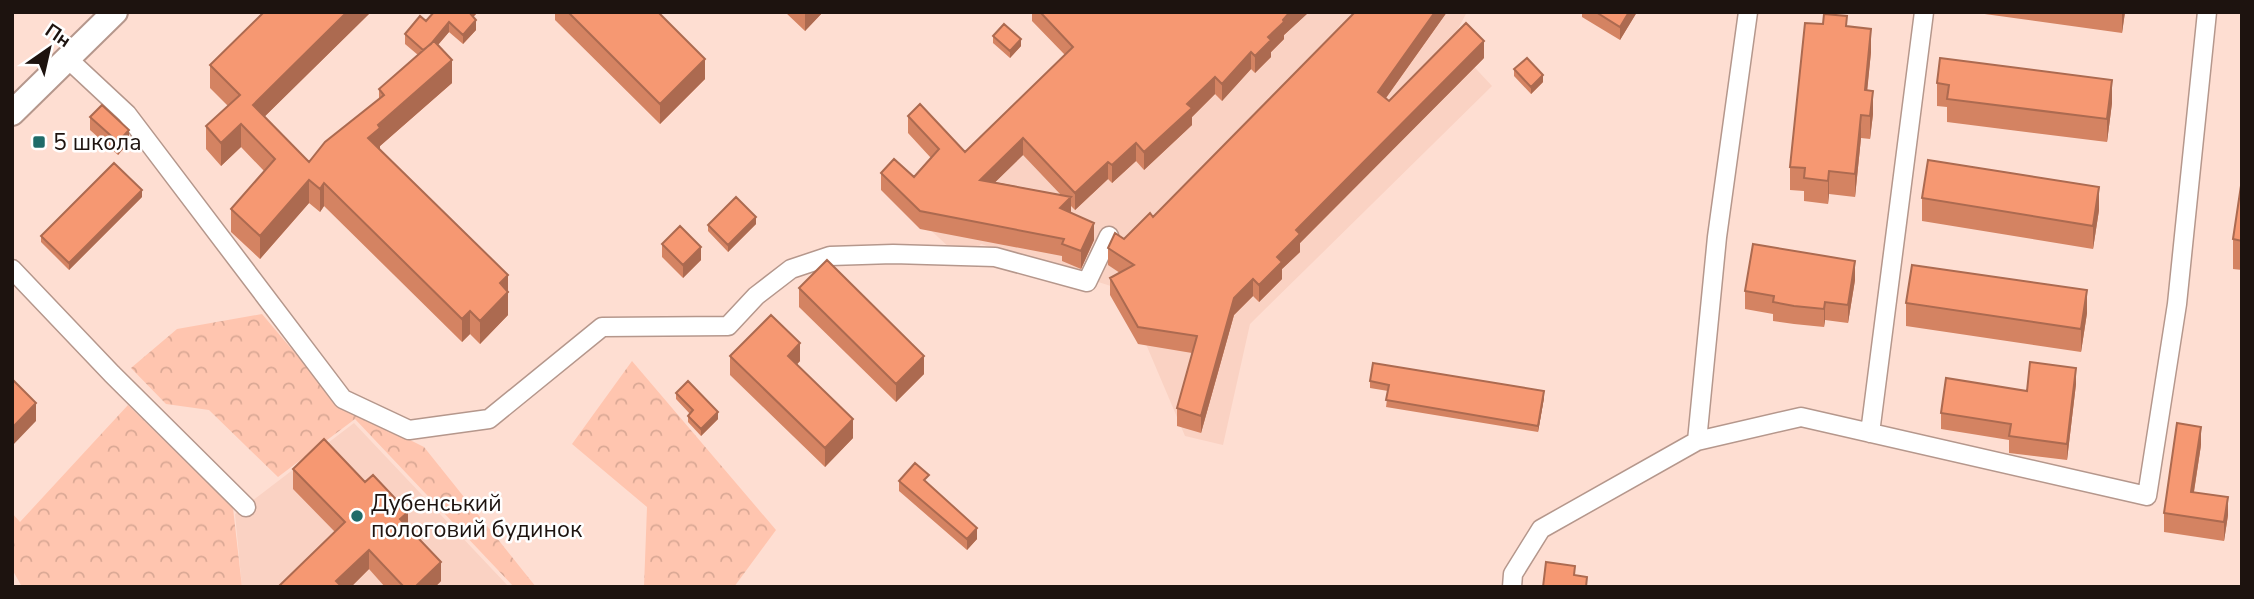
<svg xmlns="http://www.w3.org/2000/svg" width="2254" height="599" viewBox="0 0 2254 599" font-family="'Nunito Sans',sans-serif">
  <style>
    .built { fill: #fad2c3 }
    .forest { fill: url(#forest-crowns) }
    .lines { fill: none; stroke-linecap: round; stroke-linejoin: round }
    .street-casing { stroke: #b5978c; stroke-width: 21 }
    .secondary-casing { stroke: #b5978c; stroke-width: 28 }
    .street { stroke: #fff; stroke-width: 18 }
    .secondary { stroke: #fff; stroke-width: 24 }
    .wall { fill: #d48362; fill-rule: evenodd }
    .shaded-wall { fill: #ac6a50 }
    .building { fill: #f69872; stroke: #ac6a50; stroke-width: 2 }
    .poi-dot { fill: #1f6b69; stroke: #fff; stroke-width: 2.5 }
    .labels { text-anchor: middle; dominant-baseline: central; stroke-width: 5; stroke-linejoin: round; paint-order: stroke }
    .poi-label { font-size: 23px; fill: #1d130f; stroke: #fff; text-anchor: start }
  </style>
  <defs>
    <pattern id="forest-crowns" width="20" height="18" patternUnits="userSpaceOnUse" patternTransform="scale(1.75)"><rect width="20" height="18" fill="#ffc5af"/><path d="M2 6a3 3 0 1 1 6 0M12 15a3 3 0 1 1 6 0" fill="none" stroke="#daa895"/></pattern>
  </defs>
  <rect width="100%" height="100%" fill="#feded2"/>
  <path class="built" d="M1143 12H1467L1451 42 1492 86 1250 324 1223 445 1185 436 1123 290 981 244 964 261 912 213Z
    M354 423 509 587H242L235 514Z"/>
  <path class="forest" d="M262 314 338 404 424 447 536 587H514L355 419 278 477 209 410 166 404 131 368 177 329Z
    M632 361 776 530 734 587H644L647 507 572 444Z
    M128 405 233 508 242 587H22L12 569V513L20 522Z"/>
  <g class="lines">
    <defs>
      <path id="street" d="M68 59 127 114 343 399 409 430 489 419 602 327 728 326 756 296 791 269 830 256 893 254 995 257 1087 282 1109 236
        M12 269 112 374 246 507
        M1870 433 1924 12
        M1697 441 1717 237 1748 12
        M1512 587 1513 574 1541 529 1697 441 1801 417 2147 496 2177 304 2207 12"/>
      <path id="secondary" d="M12 113 115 12"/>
    </defs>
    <use href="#street" class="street-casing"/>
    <use href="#secondary" class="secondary-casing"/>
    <use href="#street" class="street"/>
    <use href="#secondary" class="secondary"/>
  </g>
  <path class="wall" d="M264 12H371L264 117 309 162 379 100V89L418 55 405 44V34L426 21 434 12H478L473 17 476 30 463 44 449 32 438 45 452 83 380 146V151L508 275V315L480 344 470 334 462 342 324 206 320 212 309 203 260 259 231 232V209L264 171 241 147 221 166 206 149V126L228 106 210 88V65Z
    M555 12H658L705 79 660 124 555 20Z
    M785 12H823L805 31Z
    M1032 12H1309L1284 35V39L1271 52V57L1255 73 1251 69 1222 101 1215 94 1192 117V125L1144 170 1136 161 1112 183 1108 179 1075 210 1071 206V213L1094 240 1081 269 1062 261V256L920 229 881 190V173L914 177 931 158 908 133V116L965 152 1065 55 1032 21ZM1023 155 1061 195 995 182Z
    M1355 12H1447L1386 98 1389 101 1484 58 1300 243V252L1282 269V279L1259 302 1253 296 1234 315 1201 433 1177 426V408L1192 353 1138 344 1110 295V278L1120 273 1108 265V248L1124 239 1153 217Z
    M1582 12H1637L1620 40 1582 17Z
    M1970 12H2125L2122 33Z
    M1847 27 1871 52 1867 90 1873 114 1870 139 1861 138 1855 197 1829 194 1828 204 1804 201V191L1790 190V167Z
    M993 36 1021 46 1010 58 993 43Z
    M1514 69 1543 82 1531 94 1514 76Z
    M1937 83 2112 103 2107 142 1947 122V107L1937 106Z
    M90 117 129 142 118 155 90 130Z
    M2242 179V270L2233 269V239Z
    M142 197 69 270 41 242V236Z
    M1922 198 2099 210 2093 249 1922 221Z
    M756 224 728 252 708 231V225Z
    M662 244 701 260 683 278 662 257Z
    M1855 280 1848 323 1825 320 1824 327 1794 324 1773 321V314L1745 309V291Z
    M799 288 924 374 896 402 799 307Z
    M1906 303 2087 313 2081 352 1906 326Z
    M730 356 800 361 797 364 853 438 825 467 730 375Z
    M1370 381 1544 398 1538 432 1386 407 1388 391 1370 388Z
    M2076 384 2067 460 2009 453V440L1941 429V413L2027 391Z
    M676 393 718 419 701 436 688 422V416L690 414 676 399Z
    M2201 445 2194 492 2228 515 2224 541 2164 532V513Z
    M293 469 408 527 441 581 435 587H385L369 569 351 587H278L335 532 293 489Z
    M899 481 929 484 977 539 967 550 899 491Z"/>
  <path class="shaded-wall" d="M347 12H371L253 128V105Z
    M469 12H478L468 22Z
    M805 12H823L805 31Z
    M1290 12H1309L1284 35V39L1271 52V57L1255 73V56L1268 37Z
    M1435 12H1447L1378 109V92Z
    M1629 12H1637L1620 40V27Z
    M2122 12H2125L2122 33Z
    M476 20V30L463 44V35Z
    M449 22V32L424 61V51Z
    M1871 29V52L1865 113V90Z
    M1021 39V46L1010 58V51Z
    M1484 41V58L1300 243V252L1282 269V279L1259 302V285L1296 230Z
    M1251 52V69L1222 101V84Z
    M705 59V79L660 124V104Z
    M452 60V83L380 146V151L368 138 378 125Z
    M1543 75V82L1531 94V87Z
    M1215 77V94L1192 117V125L1144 170V152L1187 104Z
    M2112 80V103L2107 142V119Z
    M1873 91V114L1870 139V116Z
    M1861 115V138L1855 197V174Z
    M241 124V147L221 166V143Z
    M129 130V142L118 155V142Z
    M1023 138V155L980 197V180Z
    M1136 143V161L1112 183V165Z
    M1108 162V179L1075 210V193Z
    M1829 171V194L1828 204V181Z
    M309 180V203L260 259V236Z
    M324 183V206L320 212V189Z
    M2099 187V210L2093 249V226Z
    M142 190V197L69 270V263Z
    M1071 197V214L1060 208Z
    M756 217V224L728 252V245Z
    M1094 223V240L1081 269V251Z
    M701 247V260L683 278V265Z
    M1855 261V280L1848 323V305Z
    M508 275V315L480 344V321L500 283Z
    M1253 279V296L1234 315 1201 433V416L1234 298Z
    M2087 290V313L2081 352V329Z
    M1825 302V320L1824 327V309Z
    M470 311V334L462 342V319Z
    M800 343V361L788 374V356Z
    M924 356V374L896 402V384Z
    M2076 368V384L2067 460V444Z
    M1544 391V398L1538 432V426Z
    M36 403V421L12 446V428Z
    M718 412V419L701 436V429Z
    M853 419V438L825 467V448Z
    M2201 427V445L2191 510V492Z
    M2228 497V515L2224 541V522Z
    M408 512V531L400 519Z
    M977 528V539L967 550V539Z
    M369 550V569L351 587H336V581Z
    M441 562V581L435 587H415Z"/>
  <path class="building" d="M264 12H347L253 105 309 162 325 142 384 95 379 89 434 41 452 60 378 125 380 128 368 138 508 275 500 283 508 292 480 321 470 311 462 319 324 183 320 189 309 180 260 236 231 209 275 159 241 124 221 143 206 126 240 95 210 65Z
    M434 12H469L476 20 463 35 449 22 431 44 423 50 405 34 420 16 426 21Z
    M568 12H658L705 59 660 104Z
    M1040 12H1290L1283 20 1284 22 1268 37 1271 40 1255 56 1251 52 1222 84 1215 77 1187 104 1192 108 1144 152 1136 143 1112 165 1108 162 1075 193 1023 138 980 180 1071 197 1060 208 1094 223 1081 251 1062 244 1064 239 920 211 881 173 894 159 914 177 939 149 908 116 920 104 965 152 1073 47Z
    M1355 12H1435L1378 92 1389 101 1466 23 1484 41 1296 230 1300 234 1277 257 1282 262 1259 285 1253 279 1234 298 1201 416 1177 408 1197 336 1138 327 1110 278 1134 265 1108 248 1115 233 1124 239 1150 213 1153 217Z
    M1596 12H1629L1620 27Z
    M1824 14 1847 16 1846 26 1871 29 1865 90 1873 91 1870 116 1861 115 1855 174 1829 171 1828 181 1804 178 1805 168 1790 167 1805 23 1823 24Z
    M1004 24 1021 39 1010 51 993 36Z
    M1527 58 1543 75 1531 87 1514 69Z
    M1940 58 2112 80 2107 119 1947 99 1949 85 1937 83Z
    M102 105 129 130 118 142 90 117Z
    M1928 160 2099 187 2093 226 1922 198Z
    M114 163 142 190 69 263 41 236Z
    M2242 179V241L2233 239Z
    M736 197 756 217 728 245 708 225Z
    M680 226 701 247 683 265 662 244Z
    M1753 244 1855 261 1848 305 1825 302 1824 309 1794 306 1773 302 1774 296 1745 291Z
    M827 260 924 356 896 384 799 288Z
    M1912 265 2087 290 2081 329 1906 303Z
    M771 315 800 343 788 356 853 419 825 448 730 356Z
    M2030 362 2076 368 2067 444 2009 436 2011 424 1941 413 1946 378 2027 391Z
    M1373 363 1544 391 1538 426 1386 400 1389 385 1370 381Z
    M12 379 36 403 12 428Z
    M688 381 718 412 701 429 688 416 693 410 676 393Z
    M2177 423 2201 427 2191 492 2228 497 2224 522 2164 513Z
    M324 439 365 482 373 475 408 512 400 519 441 562 415 587H404L369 550 336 581 342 587H278L345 522 293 469Z
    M915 463 929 475 924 480 977 528 967 539 899 481Z
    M1546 562 1575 566 1574 575 1587 577 1586 587H1543Z"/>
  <g class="poi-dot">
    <rect x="32" y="135" width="14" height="14" rx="3.5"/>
    <circle cx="357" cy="516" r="7"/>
  </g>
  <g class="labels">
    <g class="poi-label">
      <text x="53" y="142">5 школа</text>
      <text x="371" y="503">Дубенський<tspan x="371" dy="26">пологовий будинок</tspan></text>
    </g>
  </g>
  <rect width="2254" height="599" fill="none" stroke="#1d130f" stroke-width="28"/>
  <g transform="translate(49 49) rotate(34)" stroke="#ffffff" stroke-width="5" paint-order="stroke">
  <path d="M0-5L12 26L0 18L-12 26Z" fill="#1d130f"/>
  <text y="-10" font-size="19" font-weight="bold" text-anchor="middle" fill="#1d130f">Пн</text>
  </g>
</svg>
